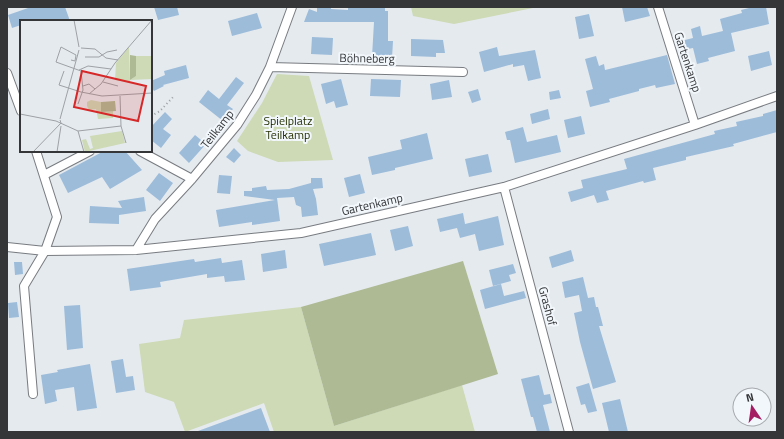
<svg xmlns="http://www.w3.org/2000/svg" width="784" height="439" viewBox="0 0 784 439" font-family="'Titillium Web',sans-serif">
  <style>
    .green { fill: #cddab5 }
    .forest { fill: #adba93 }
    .building { fill: #9cbcda }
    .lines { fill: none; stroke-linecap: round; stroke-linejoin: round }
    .minor-casing { stroke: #787c81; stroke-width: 10 }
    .path { stroke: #9b9fa2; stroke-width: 2; stroke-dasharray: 1 3; stroke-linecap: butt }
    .minor { stroke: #fff; stroke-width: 8 }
    .labels { text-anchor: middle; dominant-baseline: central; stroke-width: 4; stroke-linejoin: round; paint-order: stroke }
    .street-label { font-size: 12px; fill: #343638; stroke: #f2f7fc }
    .park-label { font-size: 12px; fill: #253002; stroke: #f2f7fc }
    .inset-road { fill: none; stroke: #9ea2a6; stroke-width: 1 }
    .view { fill: #d62828; fill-opacity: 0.15; stroke: #d62828; stroke-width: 2 }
    .inset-edge { fill: none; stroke: #343638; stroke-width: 2 }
  </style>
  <rect width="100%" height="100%" fill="#e5eaef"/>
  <path class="green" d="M411 7H538L454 24 413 16Z
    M277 74 309 76 333 160 278 162 248 151 237 141 262 103Z
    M301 307 334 426 462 385 475 432H274L264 403 185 432 174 402 145 392 139 344 180 338 184 320Z"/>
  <path class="forest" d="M463 261 498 374 334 426 301 307Z"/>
  <path class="building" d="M31 7H65L70 21H21V25L12 28 8 15Z
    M154 7H177L179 15 158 20Z
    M317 7H331V9L348 10V8L385 7V11H388V41H393L392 58 372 57 374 22H304L309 9 317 12Z
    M622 7H647L650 16 625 22Z
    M753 7H766L769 24 731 33 735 51 708 58 709 61 697 64 693 48 683 50 681 41 693 38 691 29 700 26 702 36 723 31 720 19 742 13 741 10Z
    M257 13 262 28 232 36 228 21Z
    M589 14 594 36 579 39 575 17Z
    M312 37 333 38 332 55 311 54Z
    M411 39 443 40 445 53H436V57L411 56Z
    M497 47 499 56 535 50 541 78 528 81 524 65 513 67V64L484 72 479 52Z
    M769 51 772 65 751 71 748 56Z
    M667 55 675 84 656 88 655 85 639 89V91L609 99 610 102 590 107 586 91 593 89 585 59 596 56 599 66 604 64 605 70Z
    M186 65 189 78 163 85 164 86 154 91 152 88H151V81L165 75 164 71Z
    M236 77 244 83 227 105 233 109 223 121 199 102 208 90 219 99Z
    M341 79 348 105 336 108 334 101 326 104 321 84Z
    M371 79 401 80 400 97 370 96Z
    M449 80 452 97 432 100 430 84Z
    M478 89 481 100 472 103 468 92Z
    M559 90 561 98 550 100 549 92Z
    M548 109 550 119 532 124 530 114Z
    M777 110V132L733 144 734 146 686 157V160L653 168 656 180 644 183 643 181 606 191 609 200 597 203 594 195 571 202 568 192 583 188 581 180 627 169 624 159 715 134 714 131 737 126 736 122 763 116V114Z
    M165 112 172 119 163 129 171 135 161 148 151 140V127Z
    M581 116 585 134 568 138 564 120Z
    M523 127 527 142 557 135 561 152 515 163 510 140H507L505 132Z
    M427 133 433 159 395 168V170L372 175 368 157 402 149 400 140Z
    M195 135 206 144 189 163 179 153Z
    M234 148 241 155 234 163 226 157Z
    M104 151H125L142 170 110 189 102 177 68 193 59 175Z
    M488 154 492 172 469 177 465 159Z
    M159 173 173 183 160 201 146 190Z
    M360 174 365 193 349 197 344 178Z
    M219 175 232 176 230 194 217 193Z
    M311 178H322L323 188 313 189 316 199 318 215 302 217 301 207 296 205 294 197 277 198 280 221 252 225V222L219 227 216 210 275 200 244 196V191H252V188L266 186 267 190 289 189 311 183V184Z
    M144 197 146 211 119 215V224L89 223 90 206 122 208 118 201Z
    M463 213 465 224 498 216 504 245 479 251 475 234 460 238 457 228 440 232 437 219Z
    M408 226 413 246 395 251 390 230Z
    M371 233 376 255 324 266 319 244Z
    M285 250 287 268 263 272 261 254Z
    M571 250 574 261 552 268 549 257Z
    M221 258 222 263 242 260 245 280 225 282 224 276 207 278V274L160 282 161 287 130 291 127 269 194 259 195 262Z
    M14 262H22L23 274 15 275Z
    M513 264 516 273 509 275 511 281 493 286 489 270Z
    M583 277 588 298 594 297 596 307H598L603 326H599L616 382 593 389 580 342 574 313 582 311 579 295 565 298 562 282Z
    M501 284 504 296 524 291 526 298 485 309 480 290Z
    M17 302 19 317 9 318 8 303Z
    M80 305 83 348 67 350 64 306Z
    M123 359 126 377 133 376 135 390 116 393 111 361Z
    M90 364 97 408 77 411 74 387 55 390 57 401 45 404 41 375 58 372 57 370Z
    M539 375 544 395 550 394 552 403 543 405 550 432H537L533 417H531L521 379Z
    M589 383 597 411 588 413 585 404 581 405 576 387Z
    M620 399 628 432H609L602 403Z
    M261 408 270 432H198V431Z"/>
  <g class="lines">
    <defs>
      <path id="minor" d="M658 7 695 125
        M270 67 463 72
        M7 73 21 111
        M140 151 192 179
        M44 175 90 151
        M504 187 569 432
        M7 247 45 251 136 250 301 233 504 187 695 125 777 96
        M136 250 155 219 192 179 237 125 256 95 270 67 292 7
        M33 394 24 286 45 251 57 217 36 151"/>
    </defs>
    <use href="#minor" class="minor-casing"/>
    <path class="path" d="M151 116 160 111 174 96"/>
    <use href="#minor" class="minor"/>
  </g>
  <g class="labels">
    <g class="street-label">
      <text transform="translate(367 58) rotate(1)">Böhneberg</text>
      <text transform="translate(688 62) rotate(72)">Gartenkamp</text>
      <text transform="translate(217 129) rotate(-52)">Teilkamp</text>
      <text transform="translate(372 204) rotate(-13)">Gartenkamp</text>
      <text transform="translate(548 306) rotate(75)">Grashof</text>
    </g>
    <g class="park-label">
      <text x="288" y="120">Spielplatz<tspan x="288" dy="14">Teilkamp</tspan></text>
    </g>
  </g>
  <g transform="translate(20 20)">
    <rect width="132" height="132" fill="#e5eaef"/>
    <path d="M109 27 110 60 116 56V36H132V59L110 60V62L95 60 96 43ZM71 80 81 82V92L93 91V98L78 99 76 89 69 90 67 86V82ZM102 111 105 123 65 132 62 120 66 119 70 129 73 128 70 116Z" fill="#cddab5"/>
    <path d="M110 35 116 36V56L110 60ZM95 81 96 91 81 92V82Z" fill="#adba93"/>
    <path class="inset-road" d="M54 0 59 27M61 28 75 29 86 38 98 40M65 37H79L87 32 97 30M51 40 55 41 56 35 41 27 36 42 61 51 63 70 58 84M59 50 68 46 91 49M44 51 39 65 61 72 82 76 132 73M83 62 98 66M63 66 69 64 75 69M69 74 81 64 95 43 132 0M100 76 101 106 106 123M0 94 36 101M40 99 59 30M36 101 58 111 101 106M58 111 64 132M13 132 41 103 40 100M37 132 41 106"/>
    <path class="view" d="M62 51 126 66 118 101 54 87Z"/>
    <rect width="132" height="132" class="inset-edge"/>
  </g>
  <rect width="784" height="439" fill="none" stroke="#343638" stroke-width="16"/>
  <g transform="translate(752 407) rotate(347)"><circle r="19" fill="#f2f7fc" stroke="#a6aaae"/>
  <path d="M0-3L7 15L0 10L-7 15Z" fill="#a51c63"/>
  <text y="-6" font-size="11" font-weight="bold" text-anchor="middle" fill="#343638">N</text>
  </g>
</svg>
